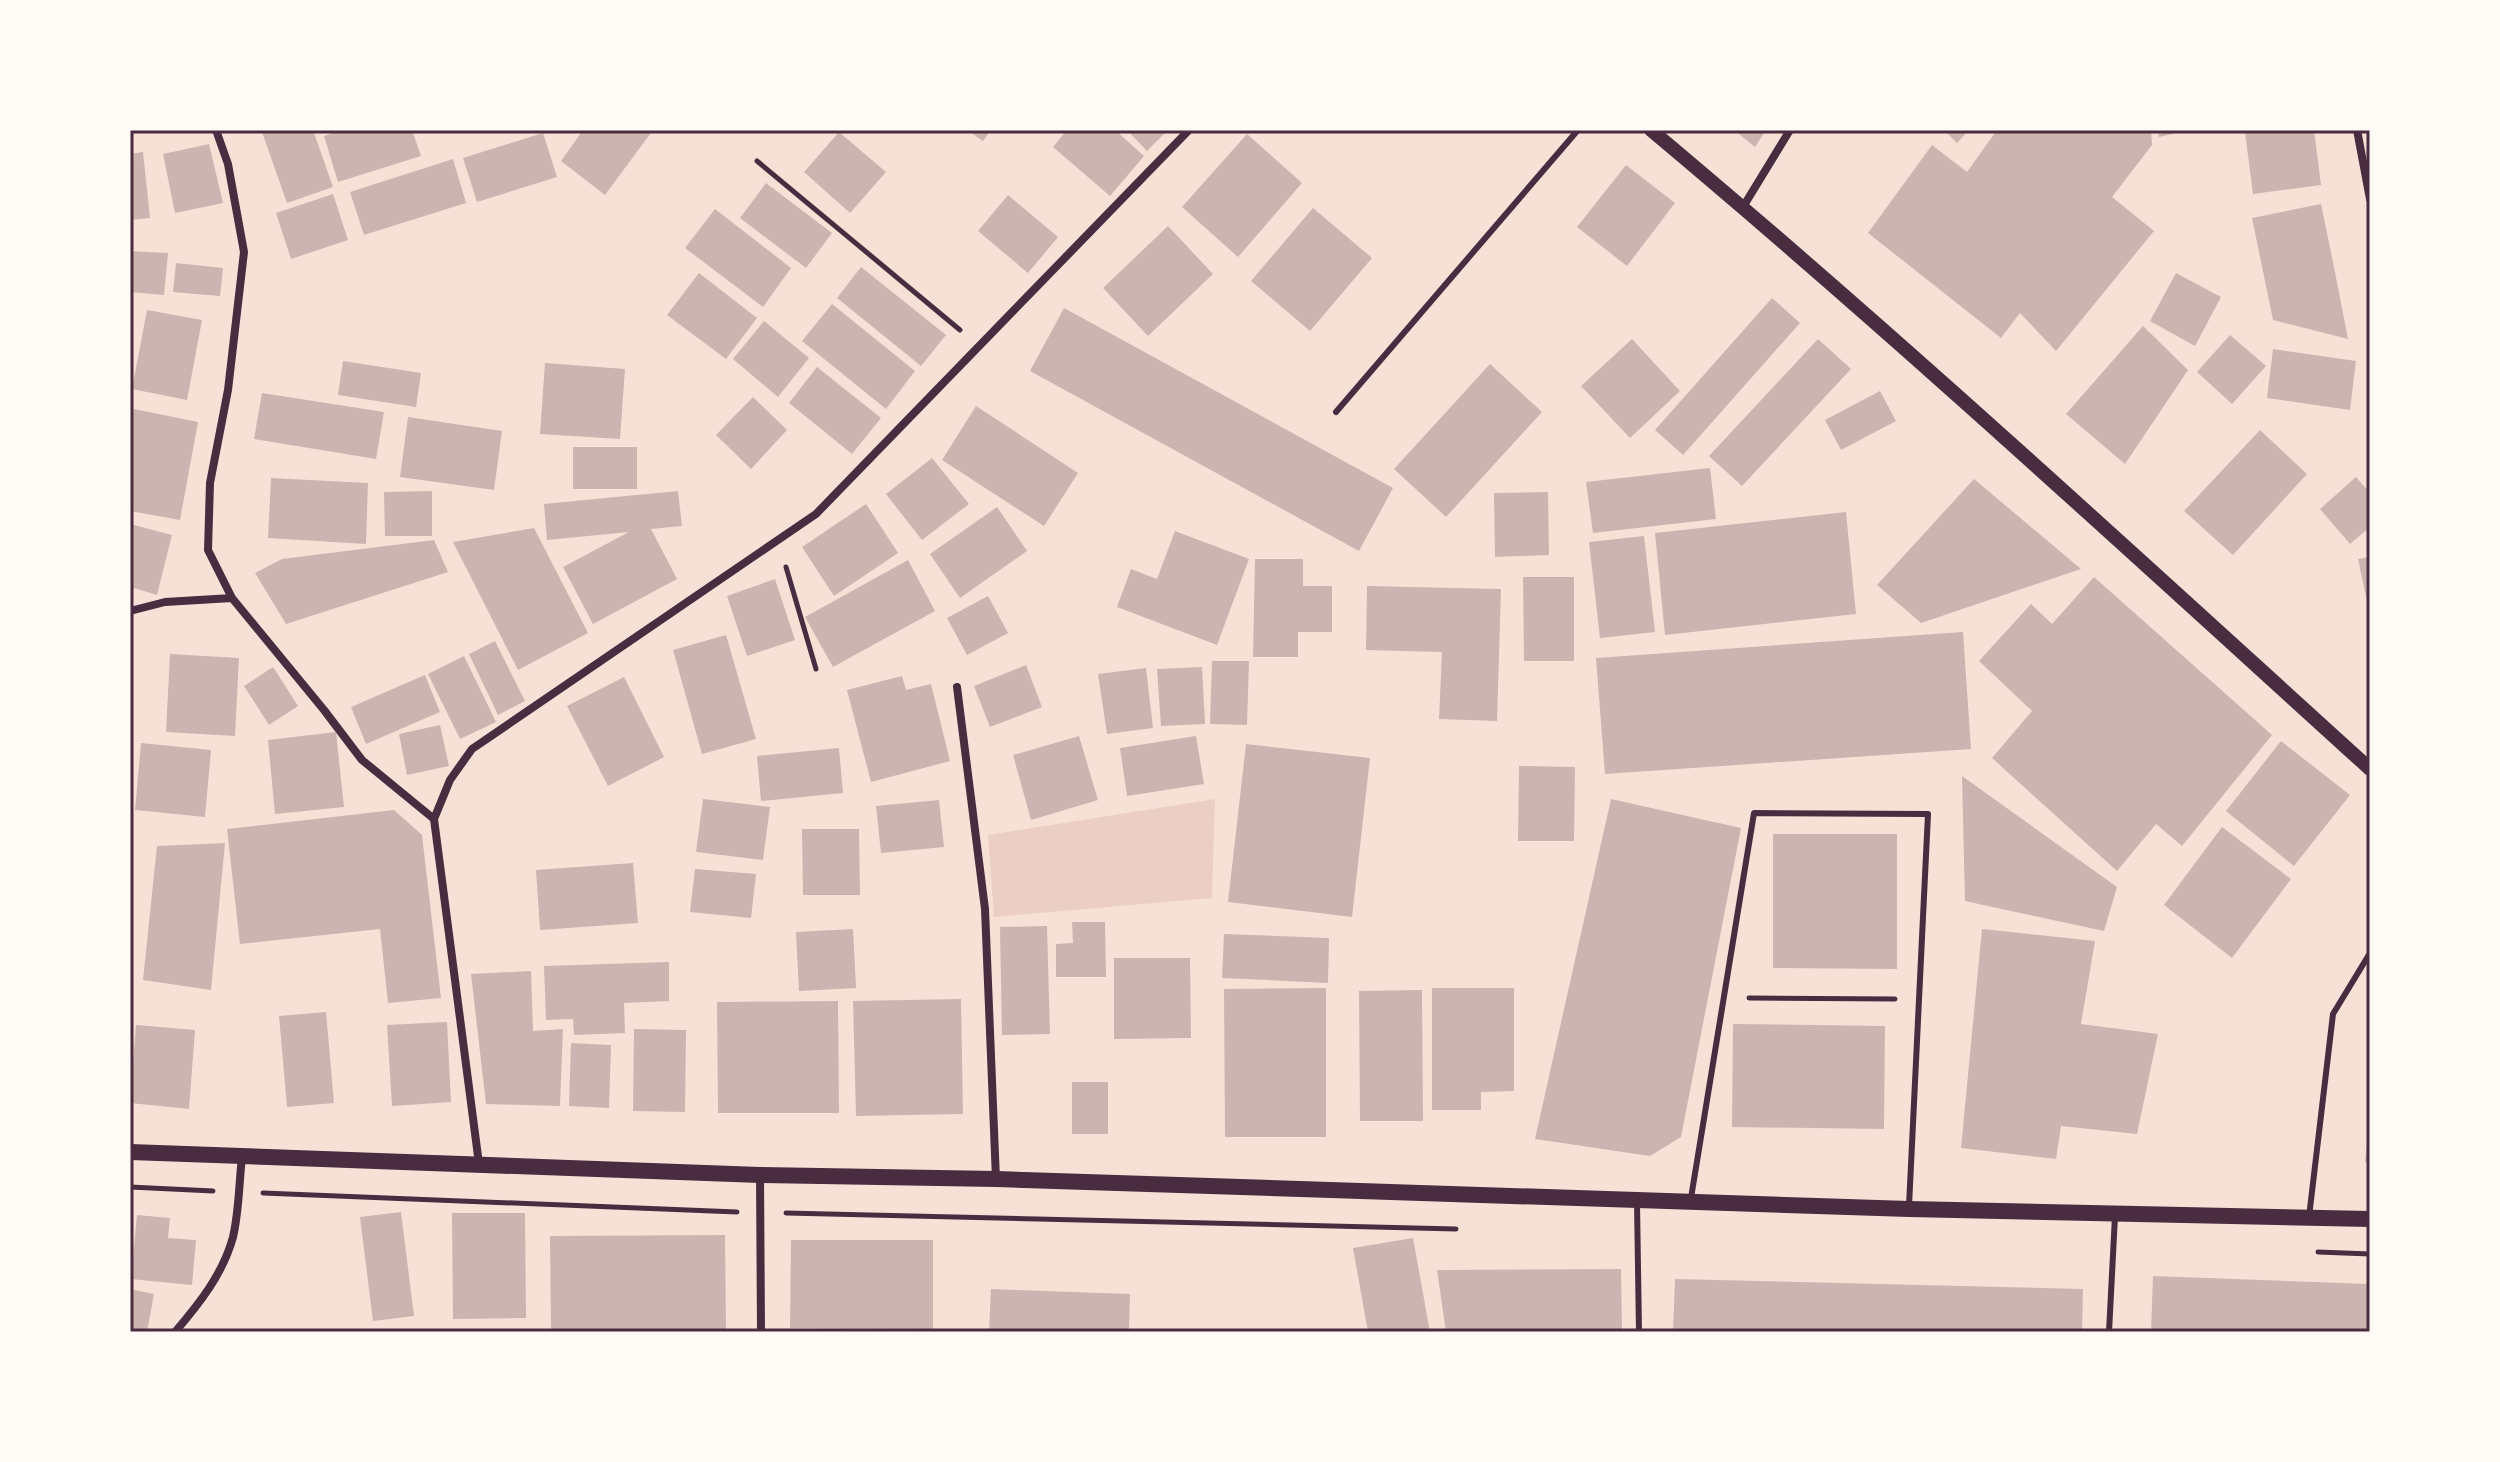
<svg xmlns="http://www.w3.org/2000/svg" width="2500" height="1462" viewBox="0 0 2500 1462" font-family="'PT Serif',serif">
  <style>
    .green { fill: #ebcfc5 }
    .building { fill: #ccb4b1 }
    .lines { fill: none; stroke-linecap: round; stroke-linejoin: round }
    .path { stroke: #4a2c40; stroke-width: 5 }
    .service { stroke: #4a2c40; stroke-width: 6 }
    .minor { stroke: #4a2c40; stroke-width: 8 }
    .tertiary { stroke: #4a2c40; stroke-width: 14 }
    .secondary { stroke: #4a2c40; stroke-width: 16 }
    .neatline { fill: none; stroke: #4a2c40; stroke-width: 3 }
  </style>
  <rect width="100%" height="100%" fill="#f7e1d7"/>
  <path class="green" d="M1215 799 1212 898 994 917 988 835Z"/>
  <path class="building" d="M268 130H313L333 187 287 203 262 132Z
    M342 130H412L421 156 338 182 324 136Z
    M583 130H653L605 195 561 161Z
    M967 130H991L983 141Z
    M1067 130H1115L1144 156 1110 196 1053 147Z
    M1127 130H1168L1147 151Z
    M1734 130H1766L1755 147Z
    M1944 130H1969L1957 143Z
    M1997 130H2151L2152 145 2112 197 2154 231 2056 351 2020 313 2001 338 1868 233 1932 145 1967 172Z
    M2158 130H2185V131L2159 137Z
    M2260 130H2314L2321 185 2253 194 2245 132Z
    M839 132 886 172 850 213 804 172Z
    M543 133 557 177 477 202 463 158Z
    M1247 134 1302 183 1238 257 1182 207Z
    M209 144 223 203 175 213 163 154Z
    M143 152 150 218 130 220V154Z
    M453 159 466 203 364 235 350 192Z
    M1626 165 1675 203 1627 266 1577 227Z
    M766 183 832 233 806 268 740 218Z
    M333 194 348 240 291 259 276 213Z
    M1008 195 1058 237 1028 273 978 231Z
    M2321 204 2333 262 2348 339 2273 320 2252 218Z
    M1313 208 1372 258 1310 331 1251 281Z
    M715 209 791 268 763 307 685 248Z
    M1168 226 1213 274 1148 336 1103 288Z
    M130 251 168 253 164 295 130 292Z
    M176 263 223 268 220 296 173 292Z
    M861 267 946 335 921 366 837 298Z
    M699 273 757 318 726 359 667 315Z
    M2176 273 2221 297 2195 346 2150 321Z
    M1772 298 1800 323 1683 455 1655 430Z
    M832 304 915 371 886 409 802 341Z
    M1064 308 1393 488 1359 551 1030 371Z
    M147 310 202 320 187 400 132 389Z
    M764 321 809 358 778 397 733 359Z
    M2143 326 2188 370 2125 464 2066 414Z
    M2230 335 2266 366 2232 404 2197 372Z
    M1632 339 1680 391 1630 438 1581 386Z
    M1818 339 1851 369 1742 486 1709 456Z
    M2273 349 2356 361 2350 410 2267 398Z
    M343 361 421 373 416 407 338 395Z
    M545 363 625 369 620 439 540 434Z
    M1490 364 1542 412 1446 517 1394 469Z
    M817 367 881 418 852 454 789 403Z
    M1880 391 1896 421 1841 450 1825 420Z
    M262 393 384 412 376 459 254 439Z
    M753 397 787 430 751 469 716 435Z
    M976 406 1078 473 1044 526 942 460Z
    M134 409 198 422 180 520 130 511V428Z
    M408 417 502 431 494 490 400 477Z
    M2260 430 2307 474 2233 555 2184 511Z
    M573 447H637V489H573Z
    M932 458 969 504 922 540 886 494Z
    M1710 468 1716 519 1593 533 1586 482Z
    M2356 477 2370 493V527L2350 544 2320 509Z
    M271 478 368 483 366 544 268 538Z
    M1974 479 2081 569 1921 623 1877 585Z
    M432 491V536H385L384 492Z
    M678 491 682 526 651 529 677 579 593 624 563 567 629 532 547 540 544 504Z
    M1548 492 1549 555 1495 557 1494 493Z
    M866 504 898 553 834 596 802 547Z
    M997 507 1027 551 960 598 930 554Z
    M1846 512 1856 614 1665 635 1655 533Z
    M130 524 172 535 157 595 134 588 131 600Z
    M534 528 588 633 518 670 453 542Z
    M1175 531 1249 559 1217 645 1117 607 1131 569 1157 579Z
    M1644 536 1655 632 1600 638 1589 542Z
    M434 540 448 572 286 624 255 573 282 559Z
    M2370 557V611H2369L2358 559Z
    M1255 559H1303V586H1332V632H1298V657H1253Z
    M908 560 935 611 833 667 805 617Z
    M1523 577H1574V661H1524Z
    M2094 577 2272 735 2182 846 2156 824 2117 871 1992 758 2032 711 1979 661 2031 604 2052 624Z
    M775 579 795 640 747 656 727 596Z
    M1367 586 1501 589 1497 721 1439 719 1442 652 1366 650Z
    M988 596 1008 633 967 655 947 618Z
    M1963 632 1971 749 1605 774 1596 658Z
    M726 635 756 739 702 754 673 650Z
    M495 641 525 701 498 715 469 654Z
    M170 654 239 658 235 736 166 732Z
    M464 656 496 722 460 739 428 674Z
    M1212 661H1249L1247 725 1210 724Z
    M1026 665 1042 707 990 727 974 686Z
    M273 667 298 706 269 725 244 686Z
    M1202 667 1205 724 1161 726 1157 669Z
    M1146 668 1153 728 1107 734 1098 674Z
    M425 675 440 712 366 744 351 707Z
    M902 676 906 690 931 684 950 761 871 782 847 690Z
    M624 677 664 757 608 786 567 706Z
    M440 725 449 766 407 775 399 734Z
    M336 732 344 807 275 814 268 740Z
    M1079 736 1098 800 1031 820 1013 755Z
    M1196 736 1204 784 1127 796 1120 748Z
    M2281 741 2350 795 2294 866 2226 811Z
    M141 743 211 750 205 817 135 810Z
    M1246 744 1370 758 1352 917 1228 902Z
    M839 748 843 793 761 801 757 756Z
    M1519 766 1575 767 1574 841H1518Z
    M1962 776 2117 887 2104 931 1965 901Z
    M703 799 770 807 763 860 696 852Z
    M1611 799 1741 828 1681 1137 1650 1156 1535 1139Z
    M939 800 944 847 881 853 876 806Z
    M394 810 422 835 441 998 388 1003 380 929 240 944 227 829Z
    M2222 827 2291 879 2232 958 2164 905Z
    M802 829H859L860 895H803Z
    M1773 834H1897V969L1773 968Z
    M225 843 211 990 143 980 157 846Z
    M633 863 638 923 540 930 536 870Z
    M695 869 756 874 751 918 690 912Z
    M1072 922H1105L1106 977H1056V944L1073 943Z
    M1047 926 1050 1034 1002 1035 1000 927Z
    M853 929 856 988 799 991 796 932Z
    M1982 929 2095 941 2081 1024 2158 1034 2137 1134 2061 1126 2056 1159 1961 1148Z
    M1224 934 1329 938 1328 983 1222 978Z
    M1114 958H1190L1191 1038 1114 1039Z
    M669 962V1001L624 1003 625 1033 574 1035 573 1019 546 1020 544 966Z
    M531 971 533 1031 563 1029 560 1106 486 1104 471 974Z
    M1326 988V1137H1225L1224 989Z
    M1432 988H1514V1091L1481 1092V1110H1432Z
    M1422 990 1423 1121H1360L1359 991Z
    M961 999 963 1114 856 1116 853 1001Z
    M838 1001 839 1113H718L717 1002Z
    M326 1012 334 1103 287 1107 279 1016Z
    M447 1022 451 1102 392 1106 387 1025Z
    M1733 1024 1885 1026 1884 1129 1732 1127Z
    M136 1025 195 1030 189 1109 130 1103Z
    M634 1029 686 1030 685 1112 633 1111Z
    M571 1043 611 1045 609 1108 569 1106Z
    M1072 1082H1108V1134H1072Z
    M2368 1134H2370V1162H2365Z
    M401 1212 414 1316 373 1321 360 1217Z
    M452 1213H525L526 1318 453 1319Z
    M137 1215 170 1218 168 1238 196 1240 192 1285 131 1279Z
    M725 1235 726 1332H551L550 1236Z
    M1413 1238 1430 1332H1368L1353 1248Z
    M791 1240H933V1329L790 1328Z
    M1621 1269 1622 1332H1446L1437 1270Z
    M2153 1276 2369 1284 2367 1332H2151Z
    M1675 1279 2083 1289 2082 1332H1673Z
    M130 1289 154 1294 147 1332 130 1329Z
    M991 1289 1130 1294 1129 1332H989Z"/>
  <g class="lines">
    <path class="path" d="M757 161 960 330
      M786 567 816 669
      M1749 998 1895 999
      M130 1187 213 1191
      M263 1193 737 1212
      M786 1213 1456 1229
      M2318 1252 2370 1254"/>
    <path class="service" d="M1336 412 1578 130
      M1691 1198 1754 813 1928 814 1909 1206
      M1637 1203 1639 1332
      M2309 1217 2333 1014 2370 953
      M2109 1332 2115 1216"/>
    <path class="minor" d="M216 130 228 164 244 252 228 390 210 483 208 550 232 598
      M2357 130 2370 199
      M1743 207 1790 130
      M130 611 165 602 232 598 324 710 362 760 434 819
      M957 687 985 909 996 1179
      M479 1164 434 819 450 780 472 749 816 514 1189 130
      M760 1175 761 1332
      M175 1332C199 1304 223 1274 233 1237 239 1212 239 1183 242 1157"/>
    <path class="tertiary" d="M1651 130C1897 336 2133 554 2370 769"/>
    <path class="secondary" d="M130 1152 760 1175 996 1179 1909 1209 2370 1219"/>
  </g>
  <rect width="2500" height="1462" fill="none" stroke="#fffaf5" stroke-width="264"/>
  <rect x="132" y="132" width="2236" height="1198" class="neatline"/>
</svg>
